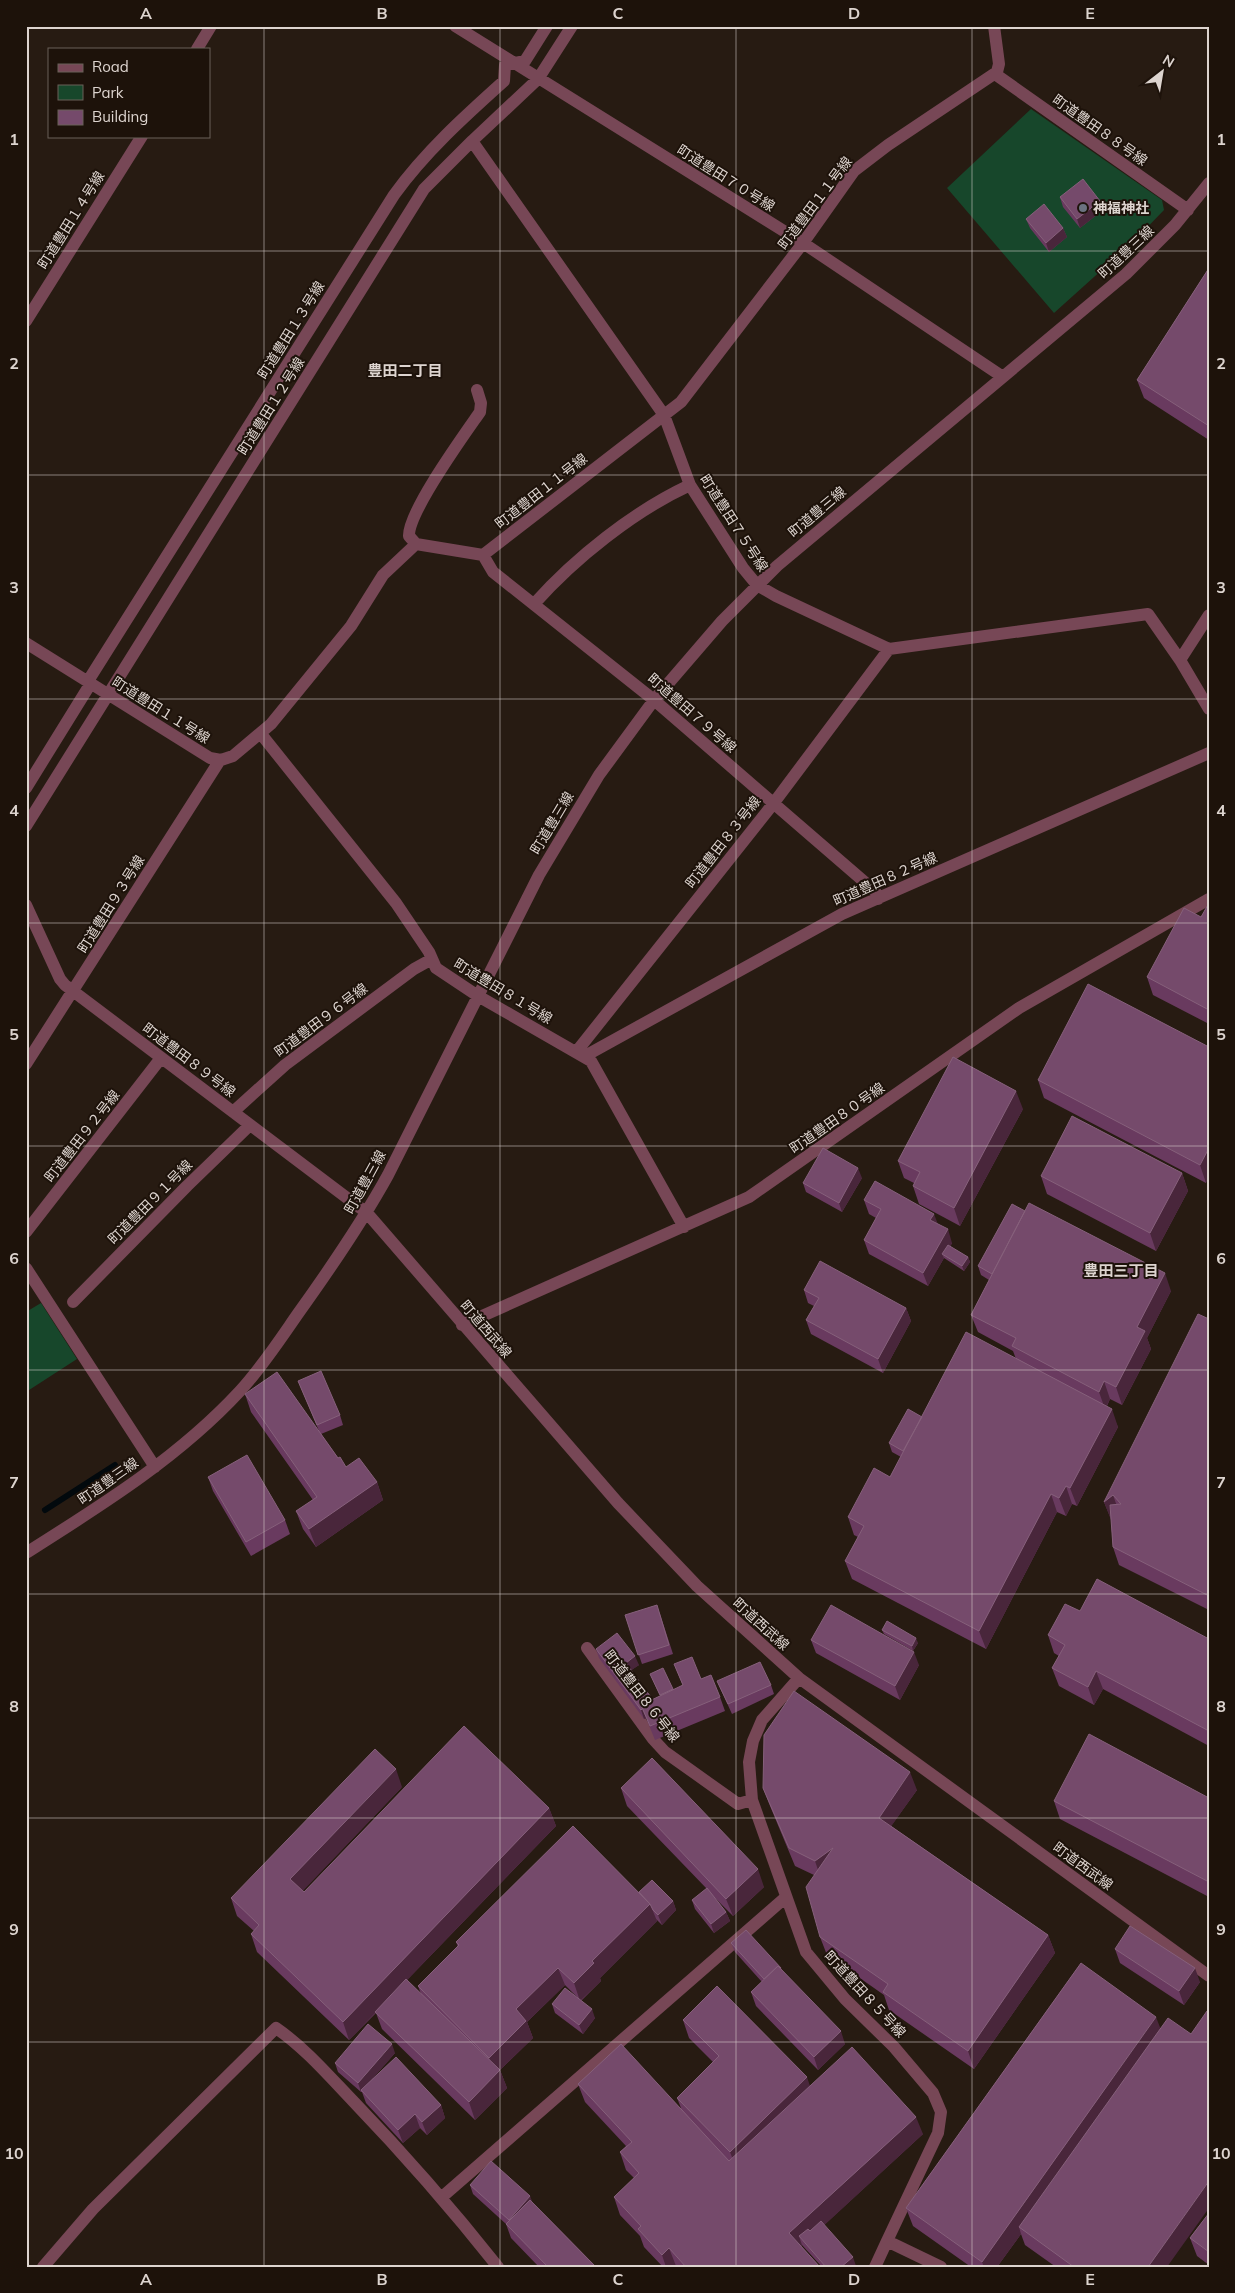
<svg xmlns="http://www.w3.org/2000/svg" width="1235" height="2293" viewBox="0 0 1235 2293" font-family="Mulish,'Noto Sans JP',sans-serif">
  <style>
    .green { fill: #17472b }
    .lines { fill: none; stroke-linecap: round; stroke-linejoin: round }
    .stream { stroke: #02090d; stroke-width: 6 }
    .minor { stroke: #774756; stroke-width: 12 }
    .wall { fill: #693a5f }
    .shaded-wall { fill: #49263b }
    .building { fill: #754a6b; stroke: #86607b }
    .grid { fill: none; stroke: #ddd4cf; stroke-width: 1; stroke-opacity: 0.55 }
    .worship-dot { fill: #6b7280; stroke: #1d120a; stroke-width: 2 }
    .labels { text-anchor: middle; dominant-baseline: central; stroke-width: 4; stroke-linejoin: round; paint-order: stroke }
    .street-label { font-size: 14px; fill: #ddd4cf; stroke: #1d120a }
    .poi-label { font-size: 14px; font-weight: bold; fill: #ddd4cf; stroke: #1d120a; text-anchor: start }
    .neighbourhood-label { font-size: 15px; font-weight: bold; fill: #ddd4cf; stroke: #1d120a }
    .neatline { fill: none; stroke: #ddd4cf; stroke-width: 2 }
    .grid-label { font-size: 16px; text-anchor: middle; font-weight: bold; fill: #ddd4cf }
  </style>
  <rect width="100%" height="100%" fill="#271b12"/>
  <path class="green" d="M1031 109 1162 200 1164 210 1134 241 1054 313 947 188Z
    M41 1303 77 1359 26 1392V1312Z"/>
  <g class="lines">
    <path class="stream" d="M45 1510 115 1465"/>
    <path class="minor" d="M455 26 803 243 1003 377
      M197 49 211 26
      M995 74 1188 210
      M472 141 664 415 690 485 743 568 757 585 776 596 889 649 1148 614 1180 660 1209 709
      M26 321 142 136
      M416 544 409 536C408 512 464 435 480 412L481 403 477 390
      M483 555 493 572 654 700 875 891 878 899
      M534 604C575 558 634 511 690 485
      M26 643 210 758 221 760 233 756 271 724 351 626 383 575 416 544 483 555 681 402 803 243 854 171 888 145 997 72 999 64 994 26
      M1180 660 1209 615
      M88 681 394 195C425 152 465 116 504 81L505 65 525 61 547 26
      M261 734 396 903 429 952 436 968 478 996 591 1061 684 1227
      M26 788 91 683
      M26 826 424 189 472 141 538 79 572 26
      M26 905 60 979 65 985 367 1213 618 1503 697 1586 799 1678 1209 1976
      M577 1051 773 804 889 649
      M585 1056 842 914 1209 753
      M26 1064 220 760
      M233 1112 285 1065 414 969 432 959
      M26 1232 161 1058
      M26 1268 155 1467
      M73 1302 187 1186 250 1125
      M462 1325 749 1197 1019 1008 1209 899
      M26 1553C102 1505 179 1457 240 1391 262 1367 279 1341 297 1315 330 1269 361 1224 388 1175L539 875 599 775 654 700 722 621 777 566 1126 274 1175 225 1209 183
      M587 1648 653 1739 665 1752 738 1804 752 1800
      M799 1678 762 1720 753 1741 749 1762 752 1800 806 1952 845 1999 894 2047 933 2093 941 2112 938 2133 887 2241 941 2267
      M442 2197 786 1897
      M43 2267 93 2209 276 2028C305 2048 328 2075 353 2101 404 2154 452 2209 498 2267
      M875 2267 887 2241"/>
  </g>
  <path class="wall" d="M1060 197 1103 210 1080 228 1063 207Z
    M1026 219 1063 228 1067 237 1049 252 1030 228Z
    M1209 268V440L1144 398 1137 380Z
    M1209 903V1024L1153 995 1147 977 1201 917Z
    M1209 1047 1206 1183 1044 1098 1038 1080Z
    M1023 1109 960 1226 919 1204 913 1186 914 1183 904 1178 898 1161Z
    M1182 1173 1188 1191 1156 1251 1047 1194 1041 1176Z
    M862 1178 842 1212 806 1192 803 1183Z
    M864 1200 952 1243 950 1247 968 1257 970 1262 964 1271 944 1258 928 1286 869 1254 864 1240 876 1218 869 1214Z
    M978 1266 1171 1291 1147 1338 1151 1349 1122 1405 1110 1399 1107 1406 1118 1427 1077 1506 1072 1504 1066 1516 1057 1512 986 1649 852 1579 845 1561 858 1537 854 1535 848 1517 890 1477 901 1457 892 1452 889 1443 922 1417 1016 1359 1013 1351 978 1332 971 1315 989 1280 981 1275Z
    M804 1290 906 1308 911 1321 883 1373 811 1334 806 1320 814 1306 808 1303Z
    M1209 1319V1610L1119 1565 1113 1547 1111 1519 1104 1502Z
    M298 1381 340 1415 343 1425 321 1434 338 1458 346 1467 377 1482 383 1500 316 1547 303 1529 296 1511 313 1500 251 1412 245 1394 319 1431Z
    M208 1477 285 1520 290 1534 251 1556 213 1491Z
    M1080 1611 1209 1639V1746L1103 1689 1094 1705 1059 1686 1052 1668 1059 1656 1054 1653 1048 1635Z
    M660 1614 673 1654 642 1664 625 1615Z
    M882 1630 918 1643 913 1651 884 1634Z
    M811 1640 919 1665 900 1700 816 1653Z
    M596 1649 639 1665 631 1670 653 1700 660 1696 650 1674 674 1690 683 1686 674 1664 701 1679 720 1697 725 1711 655 1740 646 1718 644 1719 599 1658Z
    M717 1681 771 1685 774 1694 732 1714 721 1690Z
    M402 1787 303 1890 304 1892 549 1808 556 1826 407 1980 421 1994 418 1986 458 1947 456 1942 639 1892 673 1901 676 1910 662 1925 656 1919 657 1921 600 1978 601 1981 581 2001 595 2018 583 2034 555 2013 552 2004 577 1997 565 1985 527 2022 533 2038 500 2070 507 2088 475 2120 382 2029 376 2013 349 2040 257 1952 251 1934 254 1931 237 1916 231 1898Z
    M621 1788 764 1887 733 1916 713 1896 726 1912 730 1921 714 1933 695 1909 692 1900 707 1889 627 1806Z
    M763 1788 917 1790 891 1826 1048 1935 1055 1953 974 2069 889 2010 884 1995 827 1955 820 1937 814 1875 795 1866 770 1806Z
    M1209 1798V1897L1060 1819 1054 1801Z
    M731 1943 781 1968 782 1970 845 2044 818 2070 756 2006 751 1992 762 1982 735 1952Z
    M1115 1949 1200 1982 1184 2005 1120 1963Z
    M1081 1963 1167 2267H1056L1025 2245 1021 2234 997 2267H971L913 2226 906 2208Z
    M683 2020 810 2086 923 2134 824 2225 856 2266 855 2267H822L802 2245 801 2246 820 2267H676V2266L675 2267H663L644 2247 640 2236 620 2215 614 2197 634 2178 626 2170 620 2152 626 2146 585 2102 578 2084 681 2108 677 2098 713 2062 689 2038Z
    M395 2053 373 2078 441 2105 445 2118 427 2135 420 2128 403 2143 366 2103 362 2092H361L338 2072 335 2063Z
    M470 2185 532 2202 596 2267H539L511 2238 506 2224 473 2194Z
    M1209 2213V2265L1197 2256 1190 2238Z"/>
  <path class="shaded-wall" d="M1100 201 1103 210 1080 228 1077 219Z
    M1063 228 1067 237 1049 252 1046 243Z
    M1016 1091 1023 1109 960 1226 954 1208Z
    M1209 1148V1178L1206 1183 1200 1165Z
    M858 1168 862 1178 842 1212 839 1203Z
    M1182 1173 1188 1191 1156 1251 1150 1233Z
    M934 1214 939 1227 930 1220Z
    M948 1229 952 1243 945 1256 942 1254 944 1258 928 1286 923 1273Z
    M968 1257 970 1262 964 1271 962 1266Z
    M1165 1273 1171 1291 1147 1338 1151 1349 1122 1405 1116 1387 1137 1327Z
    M906 1308 911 1321 883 1373 878 1359Z
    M1104 1381 1110 1399 1105 1409 1099 1392Z
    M1112 1409 1118 1427 1077 1506 1070 1488Z
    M377 1482 383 1500 316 1547 309 1529Z
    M1066 1486 1072 1504 1066 1516 1059 1498Z
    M1051 1494 1057 1512 986 1649 979 1631Z
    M1113 1495 1119 1512 1111 1520 1104 1502Z
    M916 1638 918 1643 913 1651 912 1646Z
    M914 1652 919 1665 900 1700 895 1686Z
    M635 1656 639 1665 629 1672 626 1663Z
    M1096 1671 1103 1689 1094 1705 1088 1687Z
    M642 1709 646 1718 644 1719 641 1710Z
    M396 1769 402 1787 297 1897 290 1879Z
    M910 1772 917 1790 885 1835 879 1818Z
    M549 1808 556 1826 349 2040 343 2022Z
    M833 1848 821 1879 815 1861Z
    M758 1869 764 1887 733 1916 726 1899Z
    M673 1901 676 1910 662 1925 658 1915Z
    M650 1904 657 1921 600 1978 601 1981 580 2001 574 1983 592 1961Z
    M726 1912 730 1921 714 1933 711 1924Z
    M1048 1935 1055 1953 974 2069 968 2051Z
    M558 1968 565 1985 527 2022 533 2038 500 2070 507 2088 475 2120 469 2102 495 2075 489 2058 516 2009Z
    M1195 1968 1200 1982 1184 2005 1179 1991Z
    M592 2009 595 2018 583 2034 579 2025Z
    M1156 2017 1163 2035 1019 2227 1021 2234 997 2267H984L982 2262Z
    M841 2031 845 2044 818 2070 814 2057Z
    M392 2044 395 2053 362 2091 361 2090V2092L358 2083Z
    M807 2077 813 2095 737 2170 730 2152Z
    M441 2105 445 2118 427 2135 422 2122Z
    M415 2114 420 2128 403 2143 398 2130Z
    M916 2117 923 2134 805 2243 799 2236 802 2245 796 2251 789 2233Z
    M1209 2181V2208L1167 2267H1148Z
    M530 2196 534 2206 509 2220Z
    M669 2248 676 2266 675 2267H666L662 2255Z
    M853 2257 856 2266 855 2267H841Z"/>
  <path class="building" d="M1083 179 1100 201 1077 219 1060 197Z
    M1044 204 1063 228 1046 243 1026 219Z
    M1209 268V426L1137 380Z
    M1209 903V1010L1147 977 1184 908 1201 917Z
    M1088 984 1209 1047V1148L1200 1165 1038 1080Z
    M953 1057 1016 1091 954 1208 913 1186 920 1172 898 1161Z
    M1072 1116 1182 1173 1150 1233 1041 1176Z
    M823 1148 858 1168 839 1203 803 1183Z
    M875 1181 934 1214 930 1220 948 1229 923 1273 864 1240 881 1209 864 1200Z
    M1029 1203 1165 1273 1137 1327 1145 1331 1116 1387 1104 1381 1099 1392 1012 1346 1016 1338 971 1315Z
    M1012 1204 1025 1211 992 1274 978 1266Z
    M948 1245 968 1257 962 1266 942 1254Z
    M820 1261 906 1308 878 1359 806 1320 819 1298 804 1290Z
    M1198 1314 1209 1319V1596L1113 1547 1110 1505 1121 1504 1113 1495 1104 1502Z
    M966 1332 1112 1409 1070 1488 1066 1486 1059 1498 1051 1494 979 1631 845 1561 864 1526 848 1517 874 1468 890 1477Z
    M321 1371 340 1415 317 1425 298 1381Z
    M277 1372 338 1458 340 1457 346 1467 359 1458 377 1482 309 1529 296 1511 317 1497 245 1394Z
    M908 1409 922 1417 903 1451 889 1443Z
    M247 1455 285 1520 246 1542 208 1477Z
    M1097 1579 1209 1639V1731L1096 1671 1088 1687 1052 1668 1065 1645 1048 1635 1065 1604 1080 1611Z
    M657 1605 669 1645 638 1655 625 1615Z
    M831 1605 914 1652 895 1686 811 1640Z
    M887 1621 916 1638 912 1646 882 1630Z
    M617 1633 635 1656 626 1663 653 1700 641 1705 643 1708 641 1710 596 1649Z
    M692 1657 701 1679 711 1675 720 1697 650 1726 641 1705 683 1685 674 1664Z
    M760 1662 771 1685 728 1704 717 1681Z
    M663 1668 673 1689 660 1695 650 1674Z
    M794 1691 910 1772 879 1818 1048 1935 968 2051 883 1992 888 1984 820 1937 806 1887 833 1848 815 1861 789 1848 763 1788 764 1735Z
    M464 1726 549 1808 343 2022 251 1934 259 1925 231 1898 375 1749 396 1769 290 1879 304 1892Z
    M1089 1734 1209 1798V1882L1054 1801Z
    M652 1758 758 1869 726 1899 621 1788Z
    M573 1826 650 1904 592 1961 594 1963 574 1983 558 1968 516 2009 526 2021 489 2058 418 1986 459 1945 456 1942Z
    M652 1880 673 1901 658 1915 653 1910 650 1904 639 1892Z
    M707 1888 726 1912 711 1924 692 1900Z
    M1130 1926 1195 1968 1179 1991 1115 1949Z
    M746 1930 781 1968H780L778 1966 764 1979 731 1943Z
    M1081 1963 1156 2017 982 2262 906 2208Z
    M778 1966 841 2031 814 2057 751 1992Z
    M406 1979 500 2070 469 2102 375 2012Z
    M717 1986 807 2077 730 2152 677 2098 719 2056 683 2020Z
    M565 1988 592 2009 579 2025 552 2004Z
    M1207 2011 1209 2012V2181L1148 2267H1074L1019 2227 1168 2018 1191 2034Z
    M368 2024 392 2044 358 2083 335 2063Z
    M621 2044 729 2161 852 2047 916 2117 789 2233 820 2267H686L669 2248 662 2255 638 2229 641 2226 614 2197 639 2173 620 2152 632 2142 578 2084Z
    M396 2057 441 2105 422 2122 415 2114 398 2130 361 2090Z
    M491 2161 530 2196 509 2220 470 2185Z
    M530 2200 596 2267H548L506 2224Z
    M1209 2213V2252L1190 2238Z
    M821 2221 853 2257 841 2267H826L799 2236 808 2229 810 2231Z"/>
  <path class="grid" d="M264 26V2267M500 26V2267M736 26V2267M972 26V2267M26 251H1209M26 475H1209M26 699H1209M26 923H1209M26 1146H1209M26 1370H1209M26 1594H1209M26 1818H1209M26 2042H1209"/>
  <circle class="worship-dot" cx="1083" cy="208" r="5"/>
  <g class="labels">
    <g class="street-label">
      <text transform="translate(1100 130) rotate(35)">町道豊田８８号線</text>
      <text transform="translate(726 178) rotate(32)">町道豊田７０号線</text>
      <text transform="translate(815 203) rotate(-53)">町道豊田１１号線</text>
      <text transform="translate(71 220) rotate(-58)">町道豊田１４号線</text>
      <text transform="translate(1126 252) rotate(-43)">町道豊三線</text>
      <text transform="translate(291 330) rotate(-58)">町道豊田１３号線</text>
      <text transform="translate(271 406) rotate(-58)">町道豊田１２号線</text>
      <text transform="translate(541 491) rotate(-38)">町道豊田１１号線</text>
      <text transform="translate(817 512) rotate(-40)">町道豊三線</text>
      <text transform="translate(734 523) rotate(57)">町道豊田７５号線</text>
      <text transform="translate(161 710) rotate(32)">町道豊田１１号線</text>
      <text transform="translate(692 713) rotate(41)">町道豊田７９号線</text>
      <text transform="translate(552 823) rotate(-59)">町道豊三線</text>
      <text transform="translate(723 842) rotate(-52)">町道豊田８３号線</text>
      <text transform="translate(885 879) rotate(-24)">町道豊田８２号線</text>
      <text transform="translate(111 904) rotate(-58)">町道豊田９３号線</text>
      <text transform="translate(503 991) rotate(31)">町道豊田８１号線</text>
      <text transform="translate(321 1020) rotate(-37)">町道豊田９６号線</text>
      <text transform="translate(189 1060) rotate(37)">町道豊田８９号線</text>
      <text transform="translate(837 1118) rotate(-35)">町道豊田８０号線</text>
      <text transform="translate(82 1136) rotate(-52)">町道豊田９２号線</text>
      <text transform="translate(365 1182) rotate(-61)">町道豊三線</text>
      <text transform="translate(150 1202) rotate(-45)">町道豊田９１号線</text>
      <text transform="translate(486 1329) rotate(49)">町道西武線</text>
      <text transform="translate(108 1481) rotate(-35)">町道豊三線</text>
      <text transform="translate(761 1624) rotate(42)">町道西武線</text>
      <text transform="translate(642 1696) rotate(52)">町道豊田８６号線</text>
      <text transform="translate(1083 1866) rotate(36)">町道西武線</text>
      <text transform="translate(865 1994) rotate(47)">町道豊田８５号線</text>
    </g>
    <g class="poi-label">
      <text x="1093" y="208">神福神社</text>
    </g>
    <g class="neighbourhood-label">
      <text x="405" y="370">豊田二丁目</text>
      <text x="1121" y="1270">豊田三丁目</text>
    </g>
  </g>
  <rect width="1235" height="2293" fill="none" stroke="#1d120a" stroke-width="55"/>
  <rect x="48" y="48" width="162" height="90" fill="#1d120a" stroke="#6a6059"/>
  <rect x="58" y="64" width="25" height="8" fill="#774756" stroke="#6a6059"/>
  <text x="92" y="72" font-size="15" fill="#ddd4cf">Road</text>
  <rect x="58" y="85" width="25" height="15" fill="#17472b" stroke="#6a6059"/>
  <text x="92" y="98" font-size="15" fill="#ddd4cf">Park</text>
  <rect x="58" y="110" width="25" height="15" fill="#754a6b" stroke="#6a6059"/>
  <text x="92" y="122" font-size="15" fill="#ddd4cf">Building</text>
  <g transform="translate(1162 72) rotate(31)" stroke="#1d120a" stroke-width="4" paint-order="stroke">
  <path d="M0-4L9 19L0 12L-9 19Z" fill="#ddd4cf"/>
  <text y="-8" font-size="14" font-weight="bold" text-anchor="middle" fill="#ddd4cf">N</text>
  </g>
  <rect x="28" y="28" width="1180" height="2238" class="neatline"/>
  <g class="grid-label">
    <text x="146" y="19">A</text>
    <text x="382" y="19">B</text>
    <text x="618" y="19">C</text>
    <text x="854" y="19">D</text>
    <text x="1090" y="19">E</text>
    <text x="14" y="145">1</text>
    <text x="1221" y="145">1</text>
    <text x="14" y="369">2</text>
    <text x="1221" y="369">2</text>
    <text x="14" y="593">3</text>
    <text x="1221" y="593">3</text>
    <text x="14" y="816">4</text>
    <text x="1221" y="816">4</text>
    <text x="14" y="1040">5</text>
    <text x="1221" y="1040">5</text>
    <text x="14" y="1264">6</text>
    <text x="1221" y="1264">6</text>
    <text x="14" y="1488">7</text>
    <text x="1221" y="1488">7</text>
    <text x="14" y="1712">8</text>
    <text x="1221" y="1712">8</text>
    <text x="14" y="1935">9</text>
    <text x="1221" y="1935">9</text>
    <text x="14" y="2159">10</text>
    <text x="1221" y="2159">10</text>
    <text x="146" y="2285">A</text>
    <text x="382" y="2285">B</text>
    <text x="618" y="2285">C</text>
    <text x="854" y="2285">D</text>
    <text x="1090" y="2285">E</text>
  </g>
</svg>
